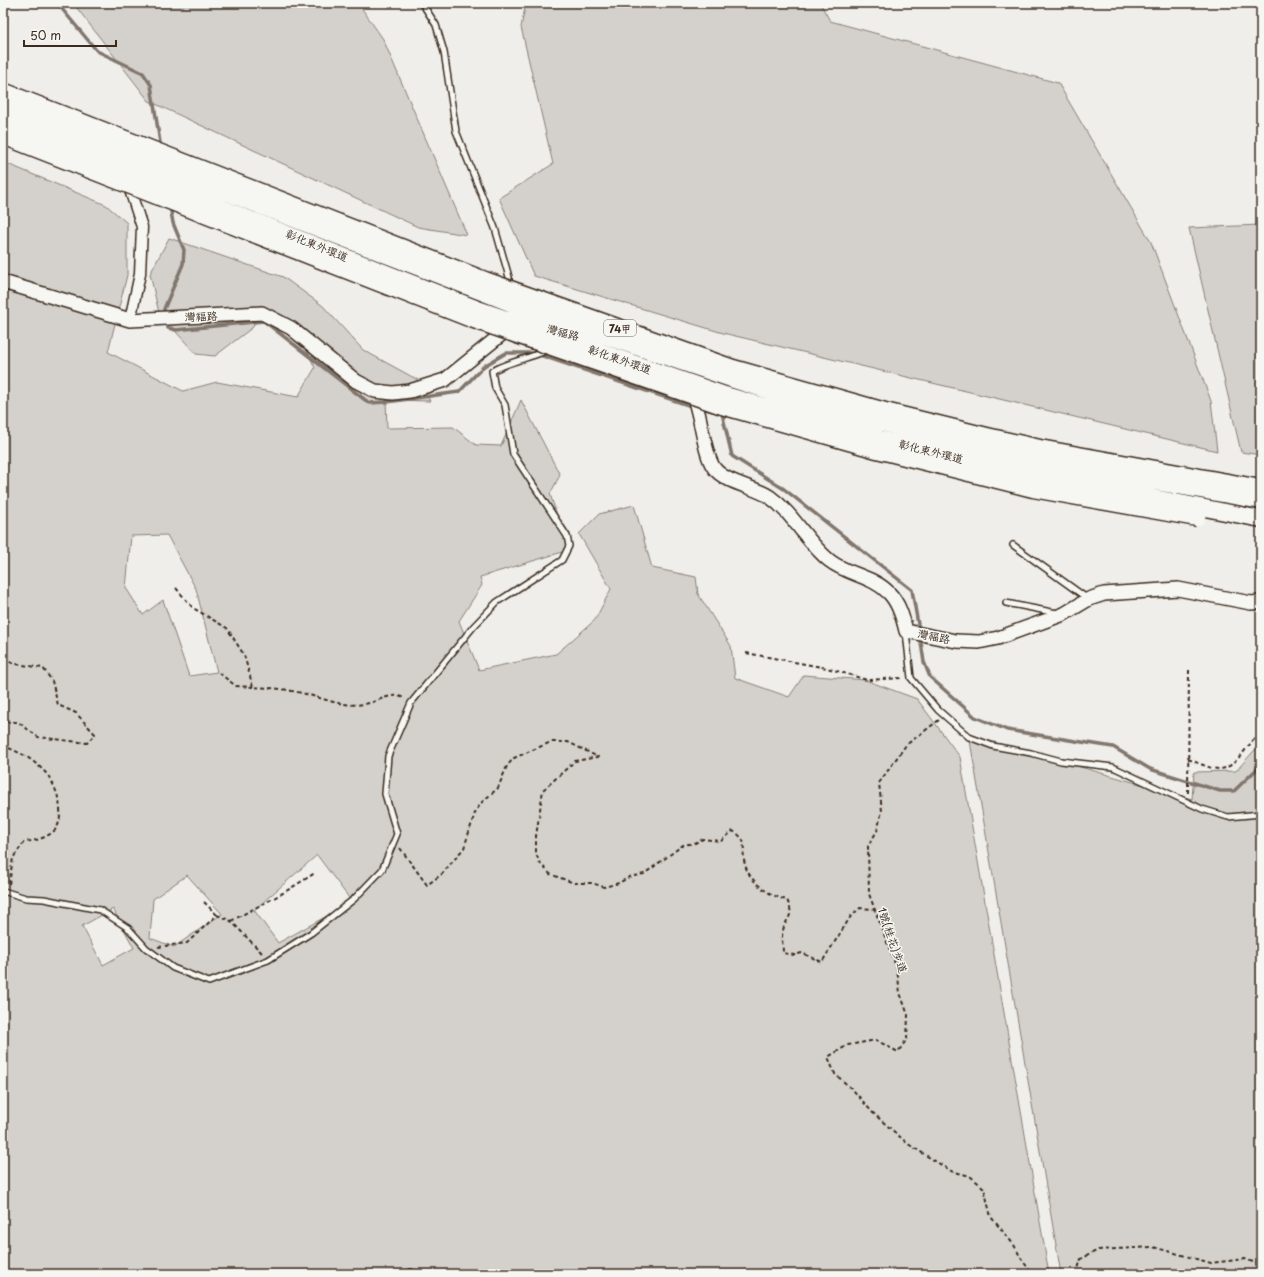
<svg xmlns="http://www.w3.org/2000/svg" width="1264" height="1277" viewBox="0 0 1264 1277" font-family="'Playpen Sans','LXGW WenKai TC',sans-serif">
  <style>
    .green { fill: #d4d1cc; stroke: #887e75; fill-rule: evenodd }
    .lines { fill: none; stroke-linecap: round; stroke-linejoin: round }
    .stream { stroke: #81766d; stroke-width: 3.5 }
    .service-casing { stroke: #3b2a1e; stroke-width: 8 }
    .minor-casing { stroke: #3b2a1e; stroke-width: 13 }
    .tertiary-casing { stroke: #3b2a1e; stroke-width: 16 }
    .path { stroke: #3b2a1e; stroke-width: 2; stroke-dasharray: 4 3; stroke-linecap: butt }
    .service { stroke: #f6f6f2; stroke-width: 5 }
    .minor { stroke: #f6f6f2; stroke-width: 10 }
    .tertiary { stroke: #f6f6f2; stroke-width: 13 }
    .primary-bridge-casing { stroke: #3b2a1e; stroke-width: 19; stroke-linecap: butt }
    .primary-bridge { stroke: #f6f6f2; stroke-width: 16 }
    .labels { text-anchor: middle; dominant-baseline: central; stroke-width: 3; stroke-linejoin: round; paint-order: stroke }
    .shield { fill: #f6f6f2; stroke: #73675e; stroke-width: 1 }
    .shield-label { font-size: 10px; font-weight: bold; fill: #3b2a1e }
    .street-label { font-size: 11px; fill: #3b2a1e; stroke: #f6f6f2 }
  </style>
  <rect width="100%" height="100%" fill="#efeeea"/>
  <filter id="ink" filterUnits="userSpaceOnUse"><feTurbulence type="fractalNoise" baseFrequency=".025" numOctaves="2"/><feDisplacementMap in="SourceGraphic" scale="8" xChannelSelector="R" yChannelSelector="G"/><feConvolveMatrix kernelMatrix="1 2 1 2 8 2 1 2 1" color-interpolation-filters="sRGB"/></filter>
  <g filter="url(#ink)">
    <path class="green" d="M73 3H358L383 39 467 235 418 227 149 101Z
      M526 3H820L830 21 1058 83 1151 242 1211 401 1217 451 723 333 534 276 499 198 553 164 521 27Z
      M3 162 106 205 127 223V275L108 352 183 391 217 382 298 397 315 368 294 322 260 305 253 327 215 356 196 354 159 313 150 274 169 238 283 277 323 306 363 350 418 380 430 401 386 400 387 428 453 427 476 445 501 446 521 400 560 475 550 494 569 550 480 577 482 585 459 621 479 670 556 654 595 620 611 589 579 534 599 514 634 505 652 568 696 577 698 594 731 646 735 678 789 697 804 675 865 680 917 699 960 757 1049 1274H3V343L5 341 3 336ZM167 535 196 589 217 672 189 676 163 600 143 615 126 588 131 536ZM317 855 352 902 278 943 254 910ZM187 875 222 914 174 947 150 938 153 899ZM113 909 134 948 103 965 82 926Z
      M1261 225V455L1241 452 1189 228Z
      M969 735 1192 799 1194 772 1236 771 1261 743V1274H1061Z"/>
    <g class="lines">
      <path class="stream" d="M57 3 97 51 143 73 151 85 161 149
        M165 315 164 309 183 264 184 250 173 223 170 206
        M167 321 168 328 176 330 264 321 369 403 387 402 459 392 484 366 506 353H534L694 407
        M700 408 722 413 732 456 784 489 912 590 919 630
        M920 636 924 662 930 677 975 717 1007 730 1113 747 1150 769 1220 791H1234L1261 765"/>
      <defs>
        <path id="service" d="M422 3 436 25 444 52 456 131 495 228 509 277V286
          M1013 545 1088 599
          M1006 603 1057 613
          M906 632 911 678 938 710 969 737 993 746 1031 753 1061 761 1113 767 1202 809 1228 817 1261 814
          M3 891 26 898 44 899 100 910 128 928 146 948 173 968 209 982 268 960 311 933 354 899 382 870 397 834 385 794 388 756 411 703 474 626 497 602 562 560 569 546 567 536 513 454 505 405 495 388 492 371C508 362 526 359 543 352L544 348
          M407 1274 411 1272 415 1274"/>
        <path id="minor" d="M128 184 142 227 140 274 130 320"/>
        <path id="tertiary" d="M3 282 130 320 262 313 291 328 356 381 375 391 393 393 410 391 445 380 508 329H514
          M691 390C701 411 703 453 714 468 725 483 756 487 770 497 794 514 807 543 830 561 848 575 873 576 889 593 899 603 903 618 906 631L956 641 979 642 998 638 1064 614 1089 599 1104 594 1178 589 1251 603 1261 602"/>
      </defs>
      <use href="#service" class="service-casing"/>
      <use href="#minor" class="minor-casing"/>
      <use href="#tertiary" class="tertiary-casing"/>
      <path class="path" d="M176 588 193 608 227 628 244 655 253 687C266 688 279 688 292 691 317 695 339 708 364 704 377 703 392 690 405 699
        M746 653 827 668 867 680 902 678
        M3 660 16 664 43 668 52 681 58 705 76 713 95 734 87 743 38 737 18 722H3
        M219 673 236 686 253 687
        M939 720 906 745 879 783 882 811 877 831 868 846 869 894 897 969 900 993 908 1015 907 1039 898 1052 876 1040 848 1045 828 1057 835 1074 853 1090 873 1113 908 1144 951 1171 970 1176 984 1188 991 1217 1014 1245 1021 1258 1032 1274
        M3 744C11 750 19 752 27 757 33 761 39 766 44 771 56 782 67 816 55 830 47 838 35 841 24 842L13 858 9 884
        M1188 759C1217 770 1224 778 1246 749 1251 743 1254 738 1261 735
        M1188 793 1189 668
        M400 848 427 885 442 874 464 848 475 813 481 803 498 788 507 766 514 758 551 742H568L598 757 575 761 543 790 536 836V854L540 863 550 874 574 883H592L604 887 619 883 629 877 644 874 683 845 695 843 703 839 721 841 733 831C749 841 742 845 744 860 747 881 769 896 787 900 795 917 787 916 783 930 781 936 783 946 783 953L794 955 802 953 822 962 851 916 860 908 874 909
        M204 902 217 915
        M231 921 283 893 315 873
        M158 947 187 943 217 915 231 921 262 953
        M1080 1274 1078 1269 1081 1259 1098 1250 1153 1247 1211 1263 1245 1259 1261 1265"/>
      <use href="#service" class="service"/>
      <use href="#minor" class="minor"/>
      <use href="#tertiary" class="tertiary"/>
      <defs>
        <path id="primary-bridge" d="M3 91 485 280 733 368 885 411 987 436 1040 448 1261 488
          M3 106 533 312 731 379 831 410 985 449 1039 461 1261 501
          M3 122 475 308 725 395 880 439 982 464 1261 519
          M3 136 471 319 722 406 877 450 1033 489 1197 518"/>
      </defs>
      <use href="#primary-bridge" class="primary-bridge-casing"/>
      <use href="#primary-bridge" class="primary-bridge"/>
    </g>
  </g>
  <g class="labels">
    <rect class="shield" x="604" y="320" width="32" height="16" rx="3"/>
    <g class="shield-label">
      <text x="620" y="328">74甲</text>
    </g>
    <g class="street-label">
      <text transform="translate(317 245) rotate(22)">彰化東外環道</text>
      <text transform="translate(201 316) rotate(-2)">灣福路</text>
      <text transform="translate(563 332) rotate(15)">灣福路</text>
      <text transform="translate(620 359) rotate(19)">彰化東外環道</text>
      <text transform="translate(931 451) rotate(14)">彰化東外環道</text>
      <text transform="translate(934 636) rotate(11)">灣福路</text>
      <text transform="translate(893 940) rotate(71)">1號(桂花)步道</text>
    </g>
  </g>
  <rect width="1264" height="1277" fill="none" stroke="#f6f6f2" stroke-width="16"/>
  <rect x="8" y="8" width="1248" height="1261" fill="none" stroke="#3b2a1e" stroke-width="1.5" filter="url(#ink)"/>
  <path d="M24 40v6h92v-6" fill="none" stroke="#3b2a1e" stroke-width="2"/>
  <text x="30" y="40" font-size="12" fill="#3b2a1e" stroke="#f6f6f2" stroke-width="3" paint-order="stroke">50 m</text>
</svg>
